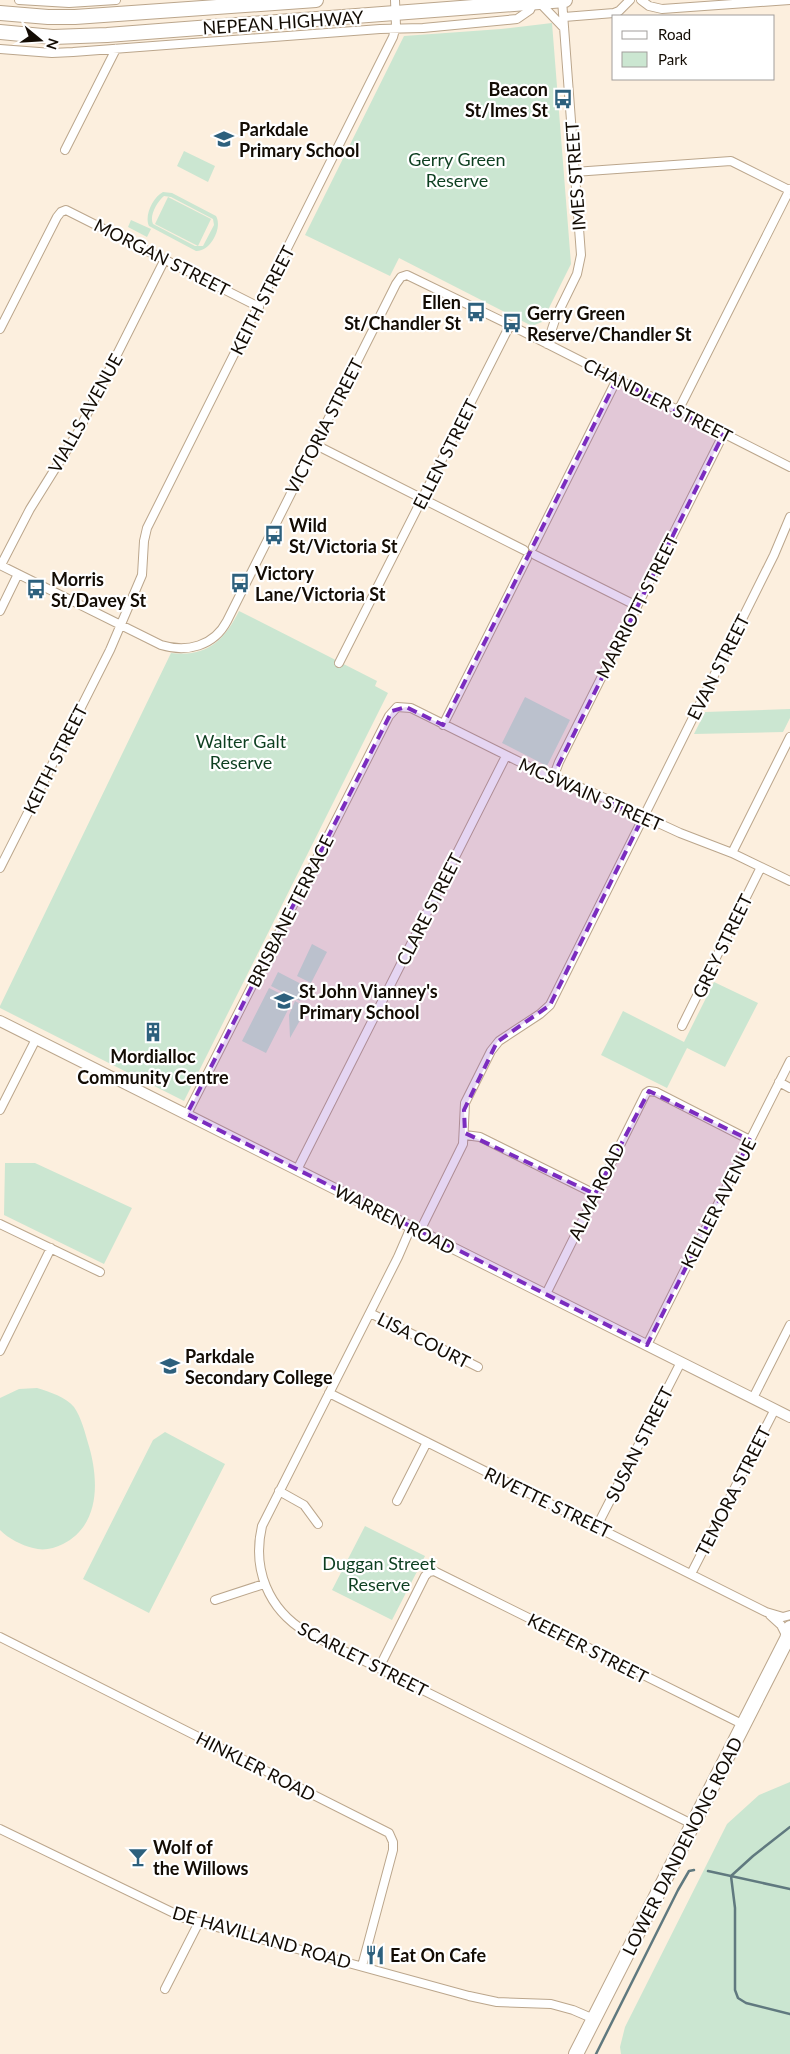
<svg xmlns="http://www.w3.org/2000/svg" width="790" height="2054" viewBox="0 0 790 2054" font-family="Lato,sans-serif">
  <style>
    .green { fill: #cbe6d1; fill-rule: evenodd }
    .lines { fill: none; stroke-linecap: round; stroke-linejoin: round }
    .stream { stroke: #60797f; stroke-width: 2.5 }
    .minor-casing { stroke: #bba68c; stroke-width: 10 }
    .tertiary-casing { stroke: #bba68c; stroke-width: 12 }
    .trunk-casing { stroke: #bba68c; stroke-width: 16 }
    .minor { stroke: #fff; stroke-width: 8 }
    .tertiary { stroke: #fff; stroke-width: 10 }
    .trunk { stroke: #fff; stroke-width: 14 }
    .marked { fill: #7b2cbf; fill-opacity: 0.2; stroke: #7b2cbf; stroke-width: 4; stroke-dasharray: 10 6; stroke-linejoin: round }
    .labels { text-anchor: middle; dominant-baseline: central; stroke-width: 4.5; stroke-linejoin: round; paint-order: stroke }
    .street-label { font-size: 18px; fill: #130c04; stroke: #fff }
    .poi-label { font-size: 18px; font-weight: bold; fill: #130c04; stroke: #fff; text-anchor: start }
    .park-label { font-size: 18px; fill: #0d3f20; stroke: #fff }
  </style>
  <rect width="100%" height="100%" fill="#fcefde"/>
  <path class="green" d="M552 23 571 264 542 322 532 326 399 258 390 276 305 235 404 36 501 29Z
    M184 151 215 166 208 182 177 166Z
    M163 192 172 193 216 216C223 228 210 252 196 251L149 226C144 216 153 197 163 192ZM164 196 171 197 213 219 214 225 203 246H195L153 224C149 216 157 202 164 196Z
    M168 197 211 219 198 246 155 224Z
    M131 220 151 229 147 237 128 227Z
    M239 611 377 681 375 686 388 693 184 1101 0 1008V1006L171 653C207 657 224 641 239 611Z
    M525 697 570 720 547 766 502 743Z
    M790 709V718L783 732 694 734 705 712Z
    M312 944 327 952 311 983 297 976Z
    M278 972 307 987 300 1001 271 986Z
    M714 982 758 1003 725 1067 687 1048 667 1088 601 1055 623 1011 684 1042Z
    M269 988 293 1000 266 1053 242 1041Z
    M295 1001 307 1008 290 1038 289 1015Z
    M5 1163H35L132 1208 104 1264 4 1215Z
    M37 1388C50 1392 66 1397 74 1407 81 1417 85 1432 88 1443 99 1478 101 1525 63 1544 53 1549 43 1551 33 1548 21 1545 9 1539 0 1530V1398L19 1389Z
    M165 1432 225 1464 149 1613 83 1579 153 1440Z
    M365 1526 425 1556 392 1620 332 1590Z
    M790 1782V2054H621L620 2047 625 2027 727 1824 759 1795Z"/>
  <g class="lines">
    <path class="stream" d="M790 1827 753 1856 731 1876 735 1908V1990L738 1998 746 2003 790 2014
      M708 1871 790 1889
      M596 2054 678 1890 689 1871 694 1870"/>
    <defs>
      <path id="minor" d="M19 0 69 3 116 0
        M641 0 649 6 662 9 790 0
        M539 2 564 28
        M564 17 614 13 619 11 630 0
        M0 49 52 53 73 52 380 29 423 28 517 19 530 10 533 3
        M65 150 116 49
        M574 172 731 161 789 190
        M0 329 57 217 61 212 66 210 259 307
        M547 344 556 317 577 274 581 255 562 0
        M678 411 790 189
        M314 444 524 550
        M533 547 617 379
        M535 555 637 606
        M0 565 161 645C187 653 214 646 227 621L396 284 401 277 407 275 510 325 790 467
        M1 565 30 509 78 432 165 259
        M0 611 18 574
        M339 663 510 325
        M443 725 527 558
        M553 778 559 762 723 435
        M732 853 790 737
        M0 868 110 650 142 575 144 541 147 528 393 37 396 26 395 0
        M682 1026 761 867
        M779 1082 790 1088
        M0 1110 36 1039
        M187 1114 389 716 397 707 411 708 538 771 589 791 680 833 732 853 790 881
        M465 1135 480 1137 595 1194
        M297 1170 506 756
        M0 1224 100 1272
        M411 1227 398 1257 262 1526C252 1569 268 1609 306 1632L692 1824
        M420 1231 463 1144 465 1103 491 1051 499 1041 540 1014 550 1005 774 555 790 517
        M546 1294 646 1093 649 1091 656 1092 750 1140
        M370 1313 478 1367
        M647 1345 790 1061
        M0 1351 51 1248
        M329 1393 766 1612 783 1617 790 1615
        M753 1398 790 1325
        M279 1491 304 1505 318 1524
        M397 1501 427 1442
        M597 1526 681 1362
        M691 1574 775 1409
        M215 1600 264 1584
        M770 1615 781 1625 787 1637
        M0 1637 389 1833 393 1842V1850L362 1966
        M379 1668 425 1576 429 1572 434 1571 744 1725
        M0 1829 184 1918 469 1996 497 2002 551 2004 573 2010 594 2019
        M165 1989 199 1922"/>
      <path id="tertiary" d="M0 1021 790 1417"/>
      <path id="trunk" d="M0 13 48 17H75L316 0
        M0 32 53 37 107 35 565 0
        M576 2054 787 1639 790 1628"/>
    </defs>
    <use href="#minor" class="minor-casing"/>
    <use href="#tertiary" class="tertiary-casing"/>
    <use href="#trunk" class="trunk-casing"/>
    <use href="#minor" class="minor"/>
    <use href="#tertiary" class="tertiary"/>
    <use href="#trunk" class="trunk"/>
  </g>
  <path class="marked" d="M617 379 723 435 552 778 643 817 550 1005 497 1042 464 1110 465 1133 595 1194 649 1091 750 1140 647 1345 187 1114 392 711 406 707 443 725Z"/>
  <defs>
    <symbol id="bus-bare" viewBox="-9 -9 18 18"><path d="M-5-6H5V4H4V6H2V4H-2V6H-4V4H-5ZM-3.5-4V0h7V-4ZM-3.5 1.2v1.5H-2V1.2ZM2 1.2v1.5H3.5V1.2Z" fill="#2d607d" stroke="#fff" stroke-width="2.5" paint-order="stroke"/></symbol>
    <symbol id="school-bare" viewBox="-9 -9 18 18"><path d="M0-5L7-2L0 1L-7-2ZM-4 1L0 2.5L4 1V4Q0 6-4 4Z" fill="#2d607d" stroke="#fff" stroke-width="2.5" paint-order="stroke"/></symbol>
    <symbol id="building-bare" viewBox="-9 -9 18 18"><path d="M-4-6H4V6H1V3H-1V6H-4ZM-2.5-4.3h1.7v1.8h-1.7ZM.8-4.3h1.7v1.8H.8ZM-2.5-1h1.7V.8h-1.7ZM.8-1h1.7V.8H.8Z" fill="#2d607d" stroke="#fff" stroke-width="2.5" paint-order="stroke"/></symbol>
    <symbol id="bar-bare" viewBox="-9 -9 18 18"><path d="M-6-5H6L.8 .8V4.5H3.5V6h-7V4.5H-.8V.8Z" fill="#2d607d" stroke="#fff" stroke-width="2.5" paint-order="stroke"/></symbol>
    <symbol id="restaurant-bare" viewBox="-9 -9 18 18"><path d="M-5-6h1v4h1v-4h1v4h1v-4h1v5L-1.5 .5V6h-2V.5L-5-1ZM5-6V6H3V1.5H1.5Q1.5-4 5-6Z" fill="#2d607d" stroke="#fff" stroke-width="2.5" paint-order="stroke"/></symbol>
  </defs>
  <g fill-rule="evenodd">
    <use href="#bus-bare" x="549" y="85" width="28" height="28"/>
    <use href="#school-bare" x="210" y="125" width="28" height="28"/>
    <use href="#bus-bare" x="462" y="298" width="28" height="28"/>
    <use href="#bus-bare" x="498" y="309" width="28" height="28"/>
    <use href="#bus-bare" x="260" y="521" width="28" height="28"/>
    <use href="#bus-bare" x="226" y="569" width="28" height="28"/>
    <use href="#bus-bare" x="22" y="575" width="28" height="28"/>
    <use href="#school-bare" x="270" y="987" width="28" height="28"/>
    <use href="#building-bare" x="139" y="1018" width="28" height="28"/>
    <use href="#school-bare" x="156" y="1352" width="28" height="28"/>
    <use href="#bar-bare" x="124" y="1843" width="28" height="28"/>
    <use href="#restaurant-bare" x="361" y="1941" width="28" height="28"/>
  </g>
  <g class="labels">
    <g class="street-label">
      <text transform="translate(283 22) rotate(-4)">NEPEAN HIGHWAY</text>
      <text transform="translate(575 176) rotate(-94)">IMES STREET</text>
      <text transform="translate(162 257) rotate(27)">MORGAN STREET</text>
      <text transform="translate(262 300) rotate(-63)">KEITH STREET</text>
      <text transform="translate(658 400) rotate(27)">CHANDLER STREET</text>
      <text transform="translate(85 413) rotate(-61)">VIALLS AVENUE</text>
      <text transform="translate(324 426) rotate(-63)">VICTORIA STREET</text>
      <text transform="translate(445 454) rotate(-63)">ELLEN STREET</text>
      <text transform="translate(637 606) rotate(-63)">MARRIOTT STREET</text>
      <text transform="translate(718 667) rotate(-63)">EVAN STREET</text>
      <text transform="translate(55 759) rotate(-63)">KEITH STREET</text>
      <text transform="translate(591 794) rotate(24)">MCSWAIN STREET</text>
      <text transform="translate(429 909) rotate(-63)">CLARE STREET</text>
      <text transform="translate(290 911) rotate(-63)">BRISBANE TERRACE</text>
      <text transform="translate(722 946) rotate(-64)">GREY STREET</text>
      <text transform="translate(596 1191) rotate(-64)">ALMA ROAD</text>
      <text transform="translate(718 1203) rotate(-63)">KEILLER AVENUE</text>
      <text transform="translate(395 1219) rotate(27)">WARREN ROAD</text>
      <text transform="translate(424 1340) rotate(27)">LISA COURT</text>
      <text transform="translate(639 1444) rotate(-63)">SUSAN STREET</text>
      <text transform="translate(733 1491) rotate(-63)">TEMORA STREET</text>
      <text transform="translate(548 1502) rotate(26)">RIVETTE STREET</text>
      <text transform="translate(588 1648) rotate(27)">KEEFER STREET</text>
      <text transform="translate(363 1659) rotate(27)">SCARLET STREET</text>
      <text transform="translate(256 1766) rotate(27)">HINKLER ROAD</text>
      <text transform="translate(682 1846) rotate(-63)">LOWER DANDENONG ROAD</text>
      <text transform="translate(262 1937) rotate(16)">DE HAVILLAND ROAD</text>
    </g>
    <g class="poi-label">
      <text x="548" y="89" text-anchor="end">Beacon<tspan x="548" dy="21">St/Imes St</tspan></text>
      <text x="239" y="129">Parkdale<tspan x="239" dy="21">Primary School</tspan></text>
      <text x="461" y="302" text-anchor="end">Ellen<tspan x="461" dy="21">St/Chandler St</tspan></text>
      <text x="527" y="313">Gerry Green<tspan x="527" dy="21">Reserve/Chandler St</tspan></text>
      <text x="289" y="525">Wild<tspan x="289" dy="21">St/Victoria St</tspan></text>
      <text x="255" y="573">Victory<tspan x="255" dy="21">Lane/Victoria St</tspan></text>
      <text x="51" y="579">Morris<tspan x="51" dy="21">St/Davey St</tspan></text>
      <text x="299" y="991">St John Vianney's<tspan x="299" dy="21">Primary School</tspan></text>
      <text x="153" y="1056" text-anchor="middle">Mordialloc<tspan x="153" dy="21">Community Centre</tspan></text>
      <text x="185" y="1356">Parkdale<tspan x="185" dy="21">Secondary College</tspan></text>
      <text x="153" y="1847">Wolf of<tspan x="153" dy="21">the Willows</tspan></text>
      <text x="390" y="1955">Eat On Cafe</text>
    </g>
    <g class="park-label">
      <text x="457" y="159">Gerry Green<tspan x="457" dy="21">Reserve</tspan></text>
      <text x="241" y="741">Walter Galt<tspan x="241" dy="21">Reserve</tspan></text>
      <text x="379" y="1563">Duggan Street<tspan x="379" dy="21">Reserve</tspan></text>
    </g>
  </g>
  <rect x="612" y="15" width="162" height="65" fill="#ffffff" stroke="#a19e9b"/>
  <rect x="622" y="31" width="25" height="8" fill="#ffffff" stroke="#a19e9b"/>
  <text x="658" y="40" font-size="15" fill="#130c04">Road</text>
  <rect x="622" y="52" width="25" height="15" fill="#cbe6d1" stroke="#a19e9b"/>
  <text x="658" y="65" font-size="15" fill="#130c04">Park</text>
  <g transform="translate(40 40) rotate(108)" stroke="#ffffff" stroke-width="4" paint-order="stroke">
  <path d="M0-4L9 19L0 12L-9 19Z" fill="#130c04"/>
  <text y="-8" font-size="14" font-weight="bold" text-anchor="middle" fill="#130c04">N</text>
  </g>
</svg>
